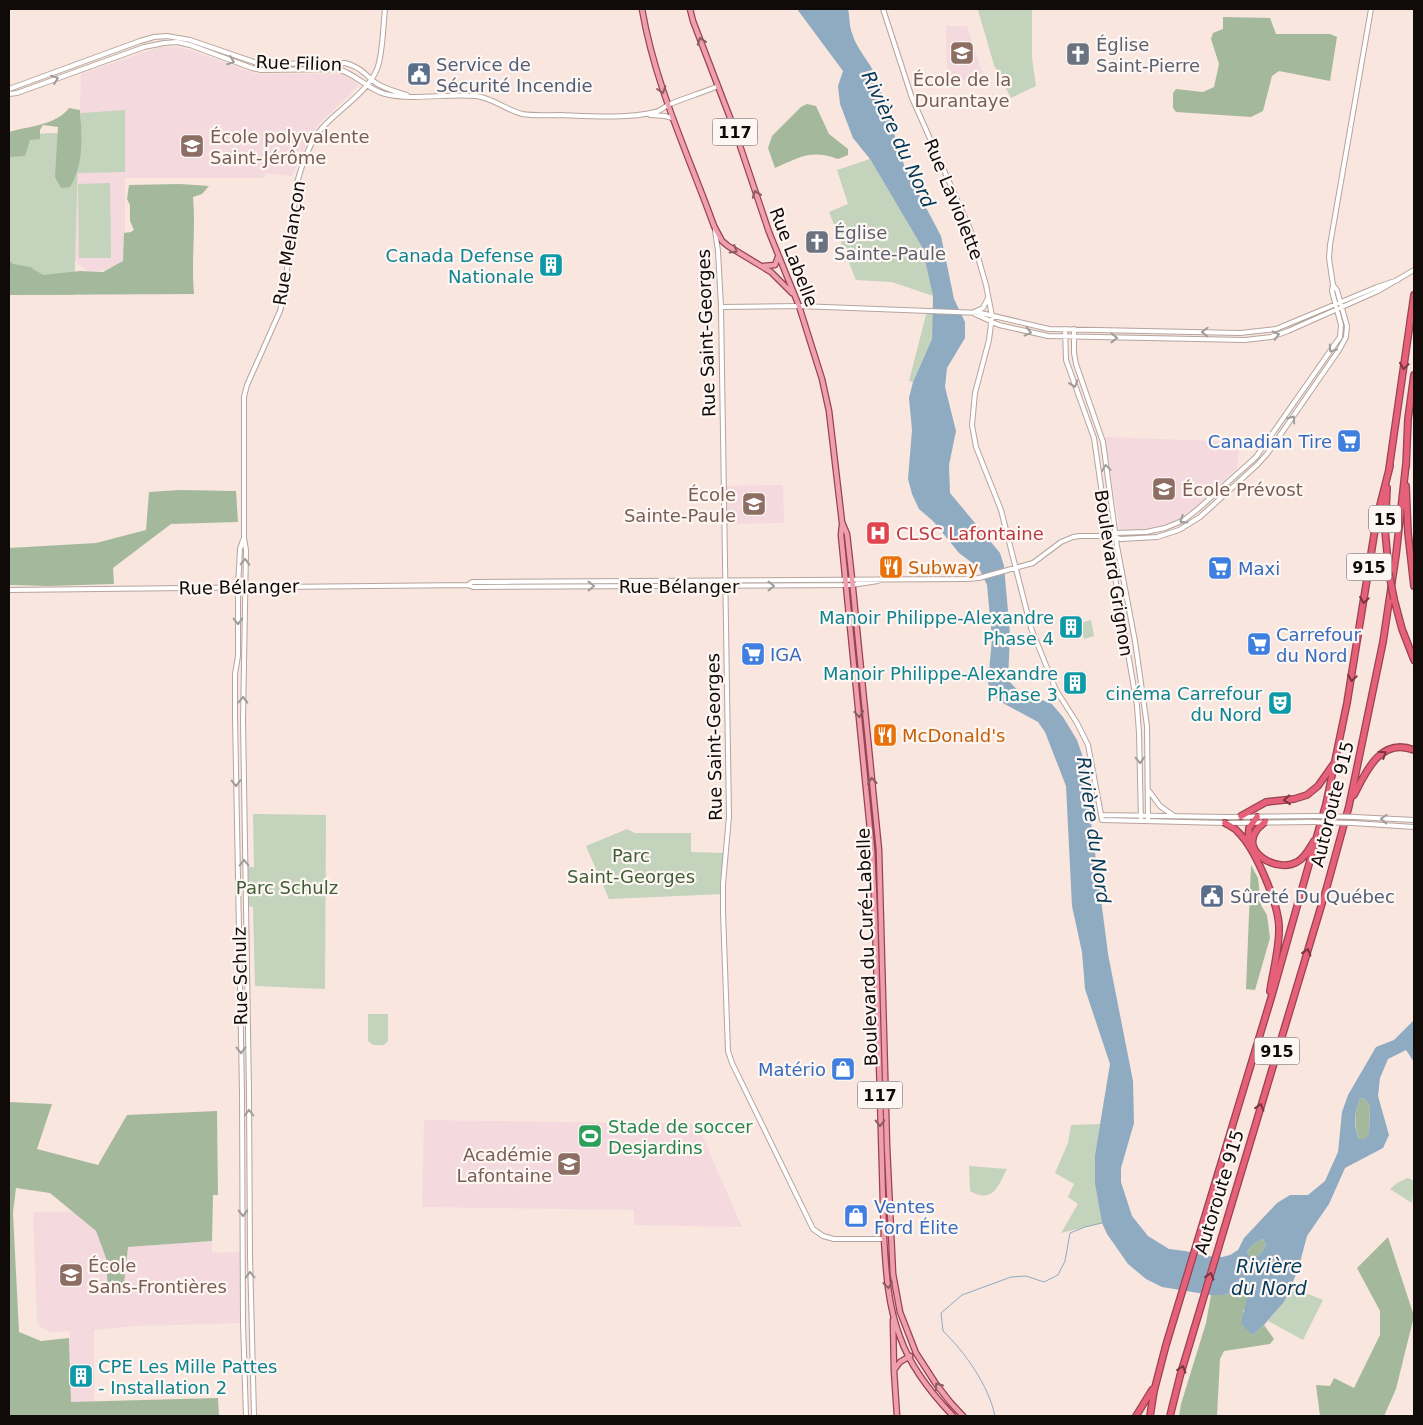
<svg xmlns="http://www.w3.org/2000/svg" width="1423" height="1425" viewBox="0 0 1423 1425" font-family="'DejaVu Sans',sans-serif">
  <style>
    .education { fill: #f4d9de }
    .green { fill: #c3d3bc }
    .forest { fill: #a4b99c }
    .water { fill: #8eabc1; fill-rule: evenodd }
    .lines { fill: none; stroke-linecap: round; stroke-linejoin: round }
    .stream { stroke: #8eabc1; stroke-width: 1 }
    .minor-casing { stroke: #b6a49d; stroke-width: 6 }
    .major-casing { stroke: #9a4251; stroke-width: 7 }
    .highway-casing { stroke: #9a4251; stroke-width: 8 }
    .minor { stroke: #fff; stroke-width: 4 }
    .major { stroke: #efa0ae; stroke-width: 4.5 }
    .highway { stroke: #e56078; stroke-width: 5.5 }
    .minor-bridge-casing { stroke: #b6a49d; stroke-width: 6; stroke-linecap: butt }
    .highway-bridge-casing { stroke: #9a4251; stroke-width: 8; stroke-linecap: butt }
    .minor-bridge { stroke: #fff; stroke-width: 4 }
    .highway-bridge { stroke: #e56078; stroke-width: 5.5 }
    .oneway { stroke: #8b5c63 }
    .oneway2 { stroke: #9f9d9c }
    .oneway3 { stroke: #7a3540 }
    .labels { text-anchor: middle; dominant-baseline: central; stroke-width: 4.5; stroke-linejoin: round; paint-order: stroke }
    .shield { fill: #fef6f3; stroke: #57514e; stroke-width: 1 }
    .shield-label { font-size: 16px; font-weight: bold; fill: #100a08 }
    .worship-label { font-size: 18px; fill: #5b616d; stroke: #fef6f3; text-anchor: start }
    .street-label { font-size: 18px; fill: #100a08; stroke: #fef6f3 }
    .service-label { font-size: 18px; fill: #4e5e75; stroke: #fef6f3; text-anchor: start }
    .education-label { font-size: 18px; fill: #785e54; stroke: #fef6f3; text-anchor: start }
    .culture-label { font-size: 18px; fill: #0d838f; stroke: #fef6f3; text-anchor: end }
    .shop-label { font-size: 18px; fill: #366cbe; stroke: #fef6f3; text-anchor: start }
    .health-label { font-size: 18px; fill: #be3a42; stroke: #fef6f3; text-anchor: start }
    .food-label { font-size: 18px; fill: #c56008; stroke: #fef6f3; text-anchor: start }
    .park-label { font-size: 18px; fill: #3f5e33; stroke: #fef6f3 }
    .leisure-label { font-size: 18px; fill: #27864d; stroke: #fef6f3; text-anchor: start }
    .water-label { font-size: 19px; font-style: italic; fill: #033959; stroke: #fef6f3 }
  </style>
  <rect width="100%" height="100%" fill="#f9e6de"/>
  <path class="education" d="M946 26H967L985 80H947Z
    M159 47H176L190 50 251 72 258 74H343L357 83 358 86 317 126 299 160 292 176 265 173 264 178H125V263L106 270 87 271 75 261 81 74Z
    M1105 437 1240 442 1237 468 1180 522 1160 529 1120 531Z
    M783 485 784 523 724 524V486Z
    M424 1120 697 1124 742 1227 634 1225V1210L422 1207Z
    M33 1212H73L96 1231 106 1258 109 1293 123 1292 128 1247 212 1241V1253L242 1252V1323L135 1326 94 1330V1402L71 1403 70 1331 50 1332 39 1326 37 1321Z"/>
  <path class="green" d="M985 9H1032V58L1036 86 1011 98 994 65 978 10Z
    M125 110V172L78 173 81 113Z
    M79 132 74 295H9V135Z
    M870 159 922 247 933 296 892 282 856 280 829 212 848 204 837 170Z
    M110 183 111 258H79L78 184Z
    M927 311H933L932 339 913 382 909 381Z
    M1091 620 1094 636 1084 639 1080 623Z
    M253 814 326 815 325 989 255 986 253 907 248 906V867H254Z
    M627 829 635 833H691V852L727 853 723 894 609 899 586 846Z
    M368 1014H388V1041L384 1045H373L368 1041Z
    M1100 1124 1095 1155V1184L1102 1223 1061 1233 1078 1204 1068 1197 1074 1184 1055 1173 1068 1143 1071 1125Z
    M969 1166 1007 1169C998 1186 993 1204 970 1191Z
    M1407 1178 1411 1179 1414 1182 1412 1203 1390 1189 1397 1183Z
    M1290 1287 1323 1300 1303 1340 1268 1321 1284 1302Z"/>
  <path class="forest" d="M1223 17 1270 18 1276 34H1330L1337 37 1330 81 1279 71 1272 76 1263 111 1251 117 1176 112 1173 108V93L1176 89 1203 92 1214 87 1219 64 1211 39 1213 33 1223 29Z
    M807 104 816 106 829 134 848 149V155L838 159C811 149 800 157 775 168L768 148 772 136 801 107Z
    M69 108 80 110C82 136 84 165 70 187L61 188 55 177 58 127 43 125 40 130V139L30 140 25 156 9 157V132C28 126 55 126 69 108Z
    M180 184 209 186 202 194 193 197C196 230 191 262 194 294L9 295V260L13 264 30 267 43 275 80 271 103 272 123 261 124 233 131 232 134 230 130 221V205L127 199 129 185Z
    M179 490 236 491 238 522 171 524 113 568 114 584 48 586 9 585V548L96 543 146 530 149 492Z
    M1251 865 1258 878 1261 905 1267 915 1270 938 1255 990 1246 989Z
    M1364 1098 1370 1106 1369 1134 1365 1140 1359 1139C1354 1124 1354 1114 1360 1099Z
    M9 1102 52 1104 37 1149 98 1165 127 1115 217 1111 218 1195H213L212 1241 128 1247 123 1293H108L106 1258 96 1231 50 1193 16 1188 13 1213 19 1332 41 1341 69 1338 71 1402 218 1398 219 1416H9Z
    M1388 1237 1414 1316 1396 1389 1384 1416H1320L1316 1385 1330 1386 1334 1378 1354 1388 1380 1335V1311L1357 1268Z
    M1263 1239 1266 1245 1261 1253 1252 1259 1247 1252C1251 1246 1256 1242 1263 1239Z
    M1241 1289 1248 1290 1247 1305 1243 1311 1253 1335 1264 1325 1274 1339 1270 1344 1224 1351 1220 1359 1217 1416H1179L1181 1404 1206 1323 1211 1295H1225Z"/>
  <path class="water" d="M797 9H848C850 17 849 26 852 33 856 48 869 61 876 76L905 168 941 236 954 299 965 322V338L947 368 945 387 956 431 949 465 950 493 1000 553 1004 566 1010 634 1008 680 1020 693 1051 703 1063 717 1077 740 1087 769 1088 798 1108 954 1133 1081 1134 1123 1121 1168V1182L1132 1216 1148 1236 1169 1249 1185 1251 1206 1256 1222 1257 1230 1255 1238 1250 1244 1238 1277 1203 1290 1195H1308L1325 1181 1338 1152 1342 1112 1348 1095 1376 1047 1394 1040 1414 1020V1062L1406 1050 1388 1059 1380 1078 1378 1096 1389 1135 1383 1148 1345 1168 1329 1204 1307 1236 1298 1270 1284 1302 1264 1325 1253 1335 1241 1324C1243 1312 1247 1302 1248 1290L1241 1289 1225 1295H1211L1162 1287 1146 1279 1128 1264 1107 1234 1102 1223 1095 1184V1155L1110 1064 1085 989 1082 952 1072 906 1066 786 1045 732 1038 722 1001 702 990 691 988 682 992 639 987 585 979 568 959 553 933 521 919 509 912 494 908 479 912 430 909 398 913 382 932 339 933 296 922 247 870 159 853 138 840 104 838 86 843 71ZM1364 1098 1370 1106 1369 1134 1365 1139H1359C1353 1123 1354 1116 1360 1099ZM1263 1239 1266 1245 1261 1253 1252 1259 1247 1252C1251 1246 1256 1242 1263 1239Z"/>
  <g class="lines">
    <path class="stream" d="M995 1416C989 1386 965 1352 943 1331L941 1313 962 1295 1011 1277 1026 1276 1044 1282 1058 1275 1065 1261 1070 1233 1085 1227 1102 1223"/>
    <defs>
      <path id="minor" d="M883 9 912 98 970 229 986 285 992 316 989 340 975 393 972 425 976 447 1001 510 1031 628 1056 690 1077 723 1088 745 1102 820 1225 823 1313 822
        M9 89 140 41 154 37 167 36 190 40 260 64 345 63C361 67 364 74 376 83 385 89 397 92 407 95
        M9 94 17 93 144 47 164 43 177 42 190 45 252 68 261 70 338 69C356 74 367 89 385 94 415 101 446 93 476 96 493 98 506 110 522 114 534 116 547 115 560 115 587 116 629 119 655 112 660 111 663 108 668 105 684 98 702 93 718 86
        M650 115 665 116 672 118
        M715 230 718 251 721 307 729 816 723 884V912L728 1051 732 1063 813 1229 823 1236 834 1239H884
        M721 307 799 306 981 313 1049 329 1240 333 1276 329 1377 287 1398 280
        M974 312 983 308 988 298
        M975 314 999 325 1048 336 1245 340 1271 337 1288 331 1378 291 1414 270
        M1065 329 1066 360 1094 438 1108 536 1137 706 1139 733 1141 821
        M1074 329V353L1076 364 1103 442 1117 546 1135 641 1147 726 1148 820
        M1108 536 1116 533 1146 532 1165 528 1184 520 1198 509 1256 457 1340 337 1341 325 1332 291 1333 285 1329 258 1330 245 1371 9
        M243 540 240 549 238 587V656L235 674V716L242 1092 243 1323 246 1416
        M468 585 472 582 966 579 979 578 1033 563 1061 542 1073 537 1080 536H1108L1121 539 1157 537 1179 530 1200 517 1257 465 1267 454 1339 350 1346 337 1347 326 1337 290 1333 285
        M9 590 468 585 473 587 852 585 878 581
        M1149 791 1160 806 1174 816
        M1101 815 1225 817 1314 816
        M1355 817 1414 820
        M1353 823 1414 827
        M254 1416 250 1256 249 1092 243 720 246 550 244 538V397L247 385 280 311 284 295 297 183C302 164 309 143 322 128 338 110 368 92 377 69 383 55 383 25 385 9"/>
      <path id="major" d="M642 9C655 85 688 154 714 226L722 241 728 246 771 272 792 293
        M690 9 693 21 734 128 769 232 799 306 822 379 829 411 842 522 847 534 852 579 879 850 887 1146 893 1274 900 1312 916 1353 936 1384 950 1402 963 1416
        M764 266 775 265 778 257
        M842 525 841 535 872 850 875 919 884 1239C886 1272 888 1306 900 1337 910 1366 932 1394 953 1416
        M893 1320 894 1371 897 1416
        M894 1370 900 1362 910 1356"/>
      <path id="highway" d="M1406 467 1408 419 1414 375
        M1389 469 1414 295
        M1406 486 1408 533 1414 586
        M1387 488 1385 530 1389 573
        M1394 599 1402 629 1414 660
        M1354 795C1366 771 1381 737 1414 750
        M1241 816 1266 802 1294 799 1307 795 1318 786 1335 762
        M1265 822C1262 825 1258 827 1256 831 1241 853 1278 873 1297 862 1305 858 1309 849 1314 841
        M1225 823C1230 826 1235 828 1238 832 1255 848 1280 906 1279 930 1279 950 1273 971 1270 991
        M1248 844 1249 828 1257 817
        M1136 1416 1152 1390
        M1150 1416 1154 1391 1166 1345 1272 995 1326 804 1347 703 1377 517 1390 466
        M1170 1416 1180 1376 1326 890 1349 806 1383 642 1396 555 1406 464"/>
    </defs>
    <use href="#minor" class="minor-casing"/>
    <use href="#major" class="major-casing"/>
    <use href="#highway" class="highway-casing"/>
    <use href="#minor" class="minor"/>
    <use href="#major" class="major"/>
    <use href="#highway" class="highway"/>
    <defs>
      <path id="minor-bridge" d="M1314 816 1355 817
        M1313 822 1353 823"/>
      <path id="highway-bridge" d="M1389 573 1394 599"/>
    </defs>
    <use href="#minor-bridge" class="minor-bridge-casing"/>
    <use href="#highway-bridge" class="highway-bridge-casing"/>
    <use href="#minor-bridge" class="minor-bridge"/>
    <use href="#highway-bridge" class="highway-bridge"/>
  </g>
  <defs><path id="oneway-chevron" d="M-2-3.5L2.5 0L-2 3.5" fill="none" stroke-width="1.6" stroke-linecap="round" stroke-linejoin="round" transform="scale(1.25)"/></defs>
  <g class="oneway">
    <use href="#oneway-chevron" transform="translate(701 41) rotate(-110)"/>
    <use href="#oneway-chevron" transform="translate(662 90) rotate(72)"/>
    <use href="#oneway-chevron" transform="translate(756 194) rotate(-110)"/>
    <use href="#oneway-chevron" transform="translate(734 250) rotate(32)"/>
    <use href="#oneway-chevron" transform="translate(859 714) rotate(85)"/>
    <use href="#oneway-chevron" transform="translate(872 781) rotate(-96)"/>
    <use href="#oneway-chevron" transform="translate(880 1123) rotate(89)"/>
    <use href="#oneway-chevron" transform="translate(888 1285) rotate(82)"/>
    <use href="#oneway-chevron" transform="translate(938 1386) rotate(-125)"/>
  </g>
  <g class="oneway2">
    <use href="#oneway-chevron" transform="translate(231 61) rotate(21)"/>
    <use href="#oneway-chevron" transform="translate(55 79) rotate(-21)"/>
    <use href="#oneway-chevron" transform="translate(1028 332) rotate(13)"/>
    <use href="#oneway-chevron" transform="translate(1205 332) rotate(-178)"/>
    <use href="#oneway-chevron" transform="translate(1276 335) rotate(-14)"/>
    <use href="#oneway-chevron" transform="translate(1114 338) rotate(1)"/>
    <use href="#oneway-chevron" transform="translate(1332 349) rotate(125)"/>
    <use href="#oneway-chevron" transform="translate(1074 384) rotate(71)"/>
    <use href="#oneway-chevron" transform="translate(1292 419) rotate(-55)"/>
    <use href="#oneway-chevron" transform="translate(1106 468) rotate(-98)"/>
    <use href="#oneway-chevron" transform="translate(1183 520) rotate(148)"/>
    <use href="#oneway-chevron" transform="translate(245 562) rotate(-88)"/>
    <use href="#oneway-chevron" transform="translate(591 586)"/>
    <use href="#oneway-chevron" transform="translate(771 586)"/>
    <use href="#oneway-chevron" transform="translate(238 621) rotate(89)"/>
    <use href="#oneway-chevron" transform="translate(243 700) rotate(-89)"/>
    <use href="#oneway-chevron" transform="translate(1140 760) rotate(88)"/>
    <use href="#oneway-chevron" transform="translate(236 783) rotate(89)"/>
    <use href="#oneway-chevron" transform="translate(1384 819) rotate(-177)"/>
    <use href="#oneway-chevron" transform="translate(244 863) rotate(-91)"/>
    <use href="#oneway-chevron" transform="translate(241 1050) rotate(89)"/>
    <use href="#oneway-chevron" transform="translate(249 1113) rotate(-90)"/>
    <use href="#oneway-chevron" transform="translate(243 1213) rotate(89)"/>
    <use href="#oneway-chevron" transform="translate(250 1275) rotate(-92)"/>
  </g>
  <g class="oneway3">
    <use href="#oneway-chevron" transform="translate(1404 366) rotate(98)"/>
    <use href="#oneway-chevron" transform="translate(1364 600) rotate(99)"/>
    <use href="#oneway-chevron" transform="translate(1352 678) rotate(99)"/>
    <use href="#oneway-chevron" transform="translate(1383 754) rotate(-33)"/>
    <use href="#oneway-chevron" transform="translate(1287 800) rotate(175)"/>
    <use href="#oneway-chevron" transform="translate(1307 952) rotate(-73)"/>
    <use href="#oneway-chevron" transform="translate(1260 1107) rotate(-73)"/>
    <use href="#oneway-chevron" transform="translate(1210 1276) rotate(-73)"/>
    <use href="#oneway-chevron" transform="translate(1182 1369) rotate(-73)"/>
  </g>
  <defs>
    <symbol id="school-square" viewBox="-11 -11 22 22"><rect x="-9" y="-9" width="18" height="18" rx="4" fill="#8d6e63" stroke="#fef6f3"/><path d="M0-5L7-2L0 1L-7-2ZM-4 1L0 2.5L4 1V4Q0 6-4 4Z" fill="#fff"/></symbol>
    <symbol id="church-square" viewBox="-11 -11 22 22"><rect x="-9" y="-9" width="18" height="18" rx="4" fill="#6b7280" stroke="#fef6f3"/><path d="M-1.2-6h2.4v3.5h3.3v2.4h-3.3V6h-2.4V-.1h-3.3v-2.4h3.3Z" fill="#fff"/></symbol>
    <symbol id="civic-square" viewBox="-11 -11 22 22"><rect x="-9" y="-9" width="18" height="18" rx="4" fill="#5c6f8a" stroke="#fef6f3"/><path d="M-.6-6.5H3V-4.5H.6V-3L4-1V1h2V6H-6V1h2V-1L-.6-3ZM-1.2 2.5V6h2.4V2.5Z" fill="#fff"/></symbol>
    <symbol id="building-square" viewBox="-11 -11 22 22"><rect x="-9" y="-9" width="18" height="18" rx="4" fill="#0f9aa8" stroke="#fef6f3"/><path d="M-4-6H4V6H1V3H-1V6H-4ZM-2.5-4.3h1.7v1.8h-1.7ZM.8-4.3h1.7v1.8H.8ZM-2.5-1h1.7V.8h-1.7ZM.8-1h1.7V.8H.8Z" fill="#fff"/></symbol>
    <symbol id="supermarket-square" viewBox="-11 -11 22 22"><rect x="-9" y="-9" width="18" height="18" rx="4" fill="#3f7fe0" stroke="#fef6f3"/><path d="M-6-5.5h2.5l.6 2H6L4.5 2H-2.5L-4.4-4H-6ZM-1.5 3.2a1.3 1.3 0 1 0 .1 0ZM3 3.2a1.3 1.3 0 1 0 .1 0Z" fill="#fff"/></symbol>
    <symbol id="hospital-square" viewBox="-11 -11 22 22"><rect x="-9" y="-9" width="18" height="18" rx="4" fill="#e0444e" stroke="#fef6f3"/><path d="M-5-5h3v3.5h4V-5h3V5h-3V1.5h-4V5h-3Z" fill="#fff"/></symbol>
    <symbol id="restaurant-square" viewBox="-11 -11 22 22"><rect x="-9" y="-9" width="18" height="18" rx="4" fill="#e8710a" stroke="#fef6f3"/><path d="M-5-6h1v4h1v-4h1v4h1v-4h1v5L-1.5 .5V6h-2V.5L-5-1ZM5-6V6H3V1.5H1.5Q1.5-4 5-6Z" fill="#fff"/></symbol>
    <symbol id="theatre-square" viewBox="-11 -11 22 22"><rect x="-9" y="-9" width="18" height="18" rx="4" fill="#0f9aa8" stroke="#fef6f3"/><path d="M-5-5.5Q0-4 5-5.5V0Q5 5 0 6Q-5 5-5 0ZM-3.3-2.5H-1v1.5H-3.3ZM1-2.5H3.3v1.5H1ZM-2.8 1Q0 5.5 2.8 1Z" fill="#fff"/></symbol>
    <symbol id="shop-square" viewBox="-11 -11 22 22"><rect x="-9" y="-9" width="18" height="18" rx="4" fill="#3f7fe0" stroke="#fef6f3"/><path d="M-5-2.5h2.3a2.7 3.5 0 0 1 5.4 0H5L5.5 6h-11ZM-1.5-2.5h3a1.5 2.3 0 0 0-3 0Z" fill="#fff"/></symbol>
    <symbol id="stadium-square" viewBox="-11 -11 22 22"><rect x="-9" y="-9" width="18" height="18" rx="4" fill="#2e9e5b" stroke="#fef6f3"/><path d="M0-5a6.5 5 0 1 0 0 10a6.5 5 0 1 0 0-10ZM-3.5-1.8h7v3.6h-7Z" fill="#fff"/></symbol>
  </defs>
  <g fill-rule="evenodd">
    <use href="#school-square" x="948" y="39" width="28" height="28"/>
    <use href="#church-square" x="1064" y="40" width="28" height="28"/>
    <use href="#civic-square" x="405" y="60" width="28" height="28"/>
    <use href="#school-square" x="178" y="132" width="28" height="28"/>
    <use href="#church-square" x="803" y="228" width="28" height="28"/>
    <use href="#building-square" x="537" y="251" width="28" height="28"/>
    <use href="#supermarket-square" x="1335" y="427" width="28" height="28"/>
    <use href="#school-square" x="1150" y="475" width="28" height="28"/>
    <use href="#school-square" x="740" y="490" width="28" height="28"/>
    <use href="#hospital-square" x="864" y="519" width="28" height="28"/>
    <use href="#restaurant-square" x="877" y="553" width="28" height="28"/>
    <use href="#supermarket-square" x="1206" y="554" width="28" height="28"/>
    <use href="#building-square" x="1057" y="613" width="28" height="28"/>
    <use href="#supermarket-square" x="1245" y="630" width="28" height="28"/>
    <use href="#supermarket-square" x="739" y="640" width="28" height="28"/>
    <use href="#building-square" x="1061" y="669" width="28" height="28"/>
    <use href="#theatre-square" x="1266" y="689" width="28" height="28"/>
    <use href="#restaurant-square" x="871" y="721" width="28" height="28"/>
    <use href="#civic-square" x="1198" y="882" width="28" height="28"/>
    <use href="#shop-square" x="829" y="1055" width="28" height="28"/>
    <use href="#stadium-square" x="576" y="1122" width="28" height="28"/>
    <use href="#school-square" x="555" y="1150" width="28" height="28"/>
    <use href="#shop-square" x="842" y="1202" width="28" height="28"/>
    <use href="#school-square" x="57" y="1261" width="28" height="28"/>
    <use href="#building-square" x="67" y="1362" width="28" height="28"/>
  </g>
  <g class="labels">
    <g class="shield">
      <rect x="712.5" y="118.5" width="45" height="27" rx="4"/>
      <rect x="1369" y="505.5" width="32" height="27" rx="4"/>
      <rect x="1346.5" y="553.5" width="45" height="27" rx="4"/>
      <rect x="1254.5" y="1037.5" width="45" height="27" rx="4"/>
      <rect x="857.5" y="1081.5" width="45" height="27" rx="4"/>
    </g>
    <g class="shield-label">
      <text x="735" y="132">117</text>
      <text x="1385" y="519">15</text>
      <text x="1369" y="567">915</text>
      <text x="1277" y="1051">915</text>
      <text x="880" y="1095">117</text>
    </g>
    <g class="worship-label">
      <text x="1096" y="44">Église<tspan x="1096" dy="21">Saint-Pierre</tspan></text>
      <text x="834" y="232">Église<tspan x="834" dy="21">Sainte-Paule</tspan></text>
    </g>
    <g class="street-label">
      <text transform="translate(299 63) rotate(2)">Rue Filion</text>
      <text transform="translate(954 199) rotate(68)">Rue Laviolette</text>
      <text transform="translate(289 243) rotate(-81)">Rue Melançon</text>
      <text transform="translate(794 257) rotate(69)">Rue Labelle</text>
      <text transform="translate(706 333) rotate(-92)">Rue Saint-Georges</text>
      <text transform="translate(1114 573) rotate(81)">Boulevard Grignon</text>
      <text x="679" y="586">Rue Bélanger</text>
      <text transform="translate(239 587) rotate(-1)">Rue Bélanger</text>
      <text transform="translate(714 737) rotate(-91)">Rue Saint-Georges</text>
      <text transform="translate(1332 804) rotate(-76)">Autoroute 915</text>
      <text transform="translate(867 947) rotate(-92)">Boulevard du Curé-Labelle</text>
      <text transform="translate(240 976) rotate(-91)">Rue Schulz</text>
      <text transform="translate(1219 1192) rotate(-73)">Autoroute 915</text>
    </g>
    <g class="service-label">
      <text x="436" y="64">Service de<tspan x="436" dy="21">Sécurité Incendie</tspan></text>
      <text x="1230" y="896">Sûreté Du Québec</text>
    </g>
    <g class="education-label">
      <text x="962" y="79" text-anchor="middle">École de la<tspan x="962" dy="21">Durantaye</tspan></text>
      <text x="210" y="136">École polyvalente<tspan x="210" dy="21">Saint-Jérôme</tspan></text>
      <text x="1182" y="489">École Prévost</text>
      <text x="736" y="494" text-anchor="end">École<tspan x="736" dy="21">Sainte-Paule</tspan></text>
      <text x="552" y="1154" text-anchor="end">Académie<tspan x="552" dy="21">Lafontaine</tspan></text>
      <text x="88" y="1265">École<tspan x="88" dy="21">Sans-Frontières</tspan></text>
    </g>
    <g class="culture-label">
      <text x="534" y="255">Canada Defense<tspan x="534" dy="21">Nationale</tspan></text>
      <text x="1054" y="617">Manoir Philippe-Alexandre<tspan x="1054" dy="21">Phase 4</tspan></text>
      <text x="1058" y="673">Manoir Philippe-Alexandre<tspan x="1058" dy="21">Phase 3</tspan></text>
      <text x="1262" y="693">cinéma Carrefour<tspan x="1262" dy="21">du Nord</tspan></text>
      <text x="98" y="1366" text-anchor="start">CPE Les Mille Pattes<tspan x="98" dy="21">- Installation 2</tspan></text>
    </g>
    <g class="shop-label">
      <text x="1332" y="441" text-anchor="end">Canadian Tire</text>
      <text x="1238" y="568">Maxi</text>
      <text x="1276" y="634">Carrefour<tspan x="1276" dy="21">du Nord</tspan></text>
      <text x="770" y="654">IGA</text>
      <text x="826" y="1069" text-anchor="end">Matério</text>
      <text x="874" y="1206">Ventes<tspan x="874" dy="21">Ford Élite</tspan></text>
    </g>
    <g class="health-label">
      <text x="896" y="533">CLSC Lafontaine</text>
    </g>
    <g class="food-label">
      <text x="908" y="567">Subway</text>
      <text x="902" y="735">McDonald's</text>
    </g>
    <g class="park-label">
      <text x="631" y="855">Parc<tspan x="631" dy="21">Saint-Georges</tspan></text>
      <text x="287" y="887">Parc Schulz</text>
    </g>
    <g class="leisure-label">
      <text x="608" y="1126">Stade de soccer<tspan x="608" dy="21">Desjardins</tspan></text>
    </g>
    <g class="water-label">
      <text transform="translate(899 139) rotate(65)">Rivière du Nord</text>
      <text transform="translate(1094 830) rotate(82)">Rivière du Nord</text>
      <text x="1269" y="1266">Rivière<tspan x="1269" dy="22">du Nord</tspan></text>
    </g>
  </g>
  <rect width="1423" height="1425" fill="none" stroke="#100a08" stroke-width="20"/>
</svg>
